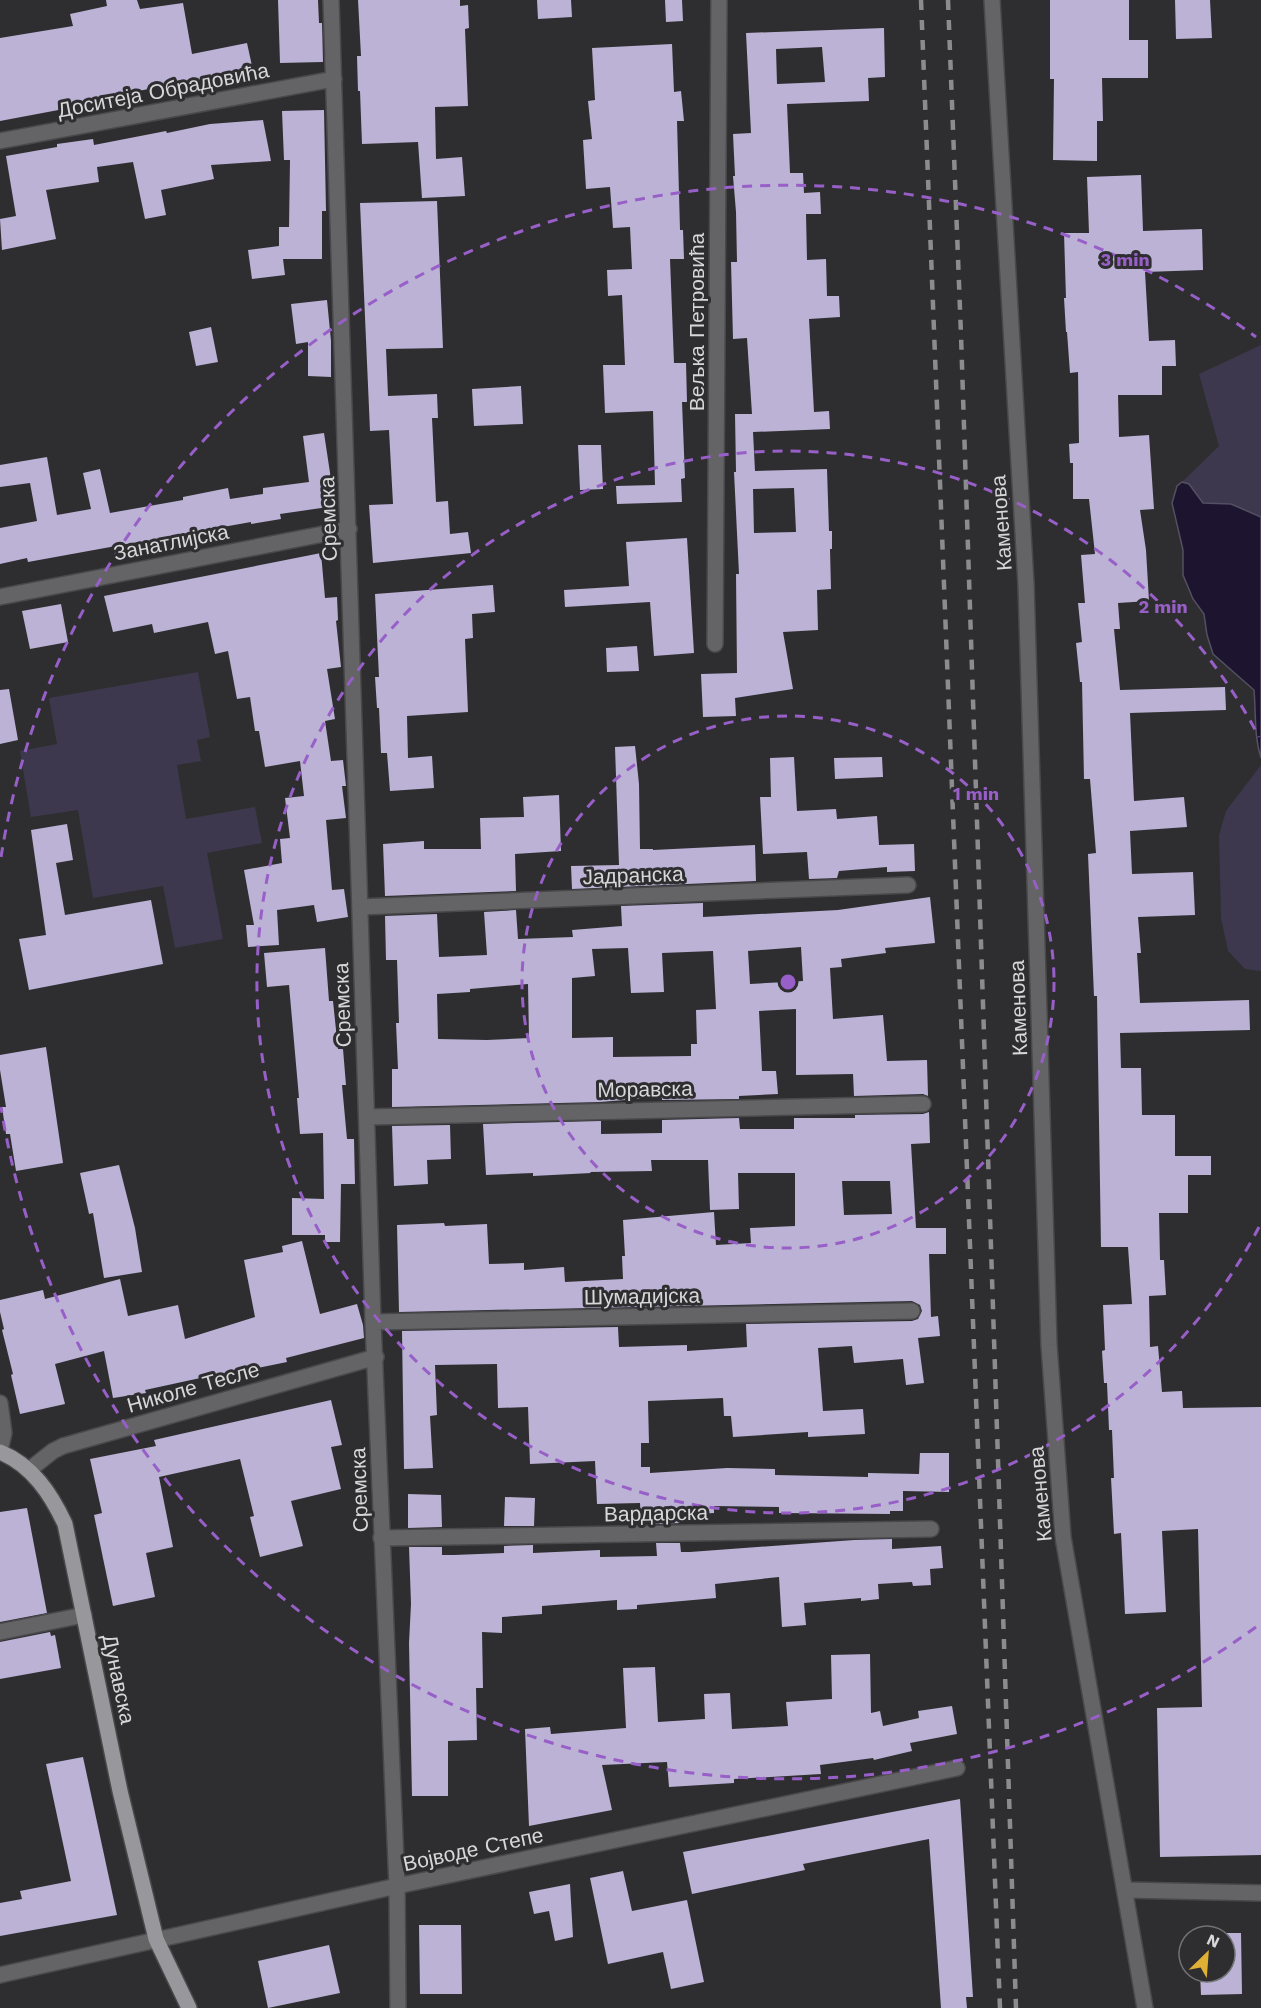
<svg xmlns="http://www.w3.org/2000/svg" width="1261" height="2008" viewBox="0 0 1261 2008" font-family="'Work Sans',sans-serif">
  <style>
    .green { fill: #3d384d }
    .water { fill: #1d152f; stroke: #554f62; stroke-width: 1.5 }
    .building { fill: #bbb2d5; fill-rule: evenodd }
    .lines { fill: none; stroke-linecap: round; stroke-linejoin: round }
    .minor-casing { stroke: #49494c; stroke-width: 18 }
    .major-casing { stroke: #49494c; stroke-width: 18 }
    .minor { stroke: #646365; stroke-width: 15 }
    .major { stroke: #98979b; stroke-width: 15 }
    .rail { stroke: #8c8c8f; stroke-width: 4.5; stroke-dasharray: 10 10; stroke-linecap: butt }
    .ring { fill: none; stroke: #975fc7; stroke-width: 3; stroke-dasharray: 10 8 }
    .labels { text-anchor: middle; dominant-baseline: central; stroke-width: 6; stroke-linejoin: round; paint-order: stroke }
    .street-label { font-size: 21px; fill: #d7d7d9; stroke: #2e2e31 }
    .centre { fill: #975fc7; stroke: #2e2e31; stroke-width: 3 }
    .ring-label { font-size: 18px; text-anchor: middle; font-weight: bold; fill: #975fc7; stroke: #2e2e31; stroke-width: 6; stroke-linejoin: round; paint-order: stroke }
  </style>
  <rect width="100%" height="100%" fill="#2e2e31"/>
  <path class="green" d="M1261 345V517L1231 504 1203 503 1189 484 1182 482 1219 446 1199 374Z
    M198 672 210 737 197 740 201 761 177 765 186 819 255 807 262 843 207 853 223 939 175 948 163 886 93 898 78 810 31 817 20 751 57 744 49 698Z
    M1261 765V971L1245 969 1228 951 1221 918 1219 835 1226 811Z"/>
  <path class="water" d="M1182 482 1189 484 1203 503 1231 504 1261 517V758C1254 736 1256 713 1254 690L1213 654 1207 635 1204 614 1193 599 1183 575V550L1172 503 1177 486Z"/>
  <path class="building" d="M106 0H137L140 9 183 3 192 54 247 43 254 75 219 82V78L165 88V86L84 101 85 105 0 121V38L73 26 70 14 107 6Z
    M278 0H318L319 23H322L323 62 280 63Z
    M358 0H460V6L468 5 469 28 465 29 468 106 435 107 436 159 462 157 465 196 422 198 418 142 362 144 360 91H358L357 56H361Z
    M537 0H571L572 17 538 19Z
    M665 0H682L683 21 666 22Z
    M1050 0H1129V40H1148V78H1102L1103 121H1097V161L1053 160 1054 79H1050Z
    M1175 0H1210L1212 38 1176 39Z
    M884 28 885 77 868 78 869 101 787 104 790 173H803L804 193 820 192 821 214H806L807 260 826 259 827 296H839L840 317 809 319 814 412 829 411 830 429 753 432 755 471 827 469 829 531H832V549H830L831 589 817 590 818 630 783 632 793 689 735 698 736 716 703 717 701 674 737 673 736 574H739L734 472H736L735 414H752L747 338 733 339 731 262H737L736 212 733 176H735L733 134 751 133 746 33ZM822 47 825 82 777 84 776 49ZM794 488 796 532 754 533 753 489Z
    M672 44 674 92 681 91 684 121H677L680 230H683L684 259H670L674 363H686L687 402H682L685 478 681 479 682 502 617 504 616 486 655 485 653 411 605 413 603 365H625L622 295 608 296 607 270 632 269 630 227 613 228 610 187 586 189 583 140 592 139 588 101 595 100 592 48Z
    M324 110 326 211H322V259H283L285 275 252 279 248 250 279 246V227H289L290 160H284L282 111Z
    M263 120 271 161 211 165 214 179 161 190 166 215 145 219 133 162 97 167 99 182 46 190 56 239 2 250 0 219 16 216 6 156 57 147V144L93 139 94 145 166 131 167 133 210 124Z
    M1141 175 1143 231 1202 229 1203 270 1145 272 1149 341 1175 340 1176 366H1162V395H1118L1119 437 1149 435 1154 509 1140 510 1146 550 1149 601 1118 603 1120 629H1114L1120 690 1225 687 1226 710 1130 713 1134 801 1184 797 1187 827 1130 831 1132 874 1193 872 1195 915 1138 917 1141 953H1137L1140 1003 1249 1000 1250 1030 1120 1033 1121 1068H1141L1142 1115H1175V1156H1211V1175H1188V1213H1159L1160 1260H1164L1166 1295 1149 1296 1150 1347 1158 1346 1162 1392 1182 1391 1183 1408 1261 1407V1855L1160 1857 1157 1708 1202 1707 1198 1529 1162 1531 1166 1612 1125 1614 1121 1533 1114 1534 1111 1478H1114L1112 1430H1109L1107 1383H1104L1102 1351 1105 1350 1103 1305 1132 1304 1128 1247H1101L1097 996H1094L1088 854 1096 853 1090 779H1084L1082 682H1080L1076 643 1082 642 1078 603H1085L1081 555 1095 554 1089 499H1073V463H1070L1069 444 1079 443 1078 372 1070 373 1067 332H1066L1064 298H1066L1064 233H1089L1087 177Z
    M437 201 443 348 386 349 388 396 437 394 438 418H432L436 502 448 501 450 534 468 532 471 553 373 563 369 505 393 504 389 430 370 431 360 203Z
    M327 300 331 341V377L308 376V342L296 344 291 304Z
    M211 327 218 362 196 366 189 332Z
    M521 386 523 424 474 426 472 389Z
    M324 433 335 506 280 514 281 519 251 524V522L167 537 168 541 139 546 138 542 28 562 27 558 0 564V528L37 521 30 483 0 487V465L47 457 57 515 91 509 83 473 100 469 110 513 183 500V497L228 488 230 499 263 494V488L309 482 303 436Z
    M578 445H601L603 489 580 490Z
    M687 538 694 653 654 656 650 602 565 607 564 590 629 586 626 542Z
    M321 553 325 598 337 597 338 620 336 621 341 667 327 669 335 719 325 721 331 761 343 760 346 786H342L346 818 326 820 332 890 344 889 348 917 317 922 314 905 277 910 279 945 248 947 246 925H254L244 870 282 863 280 839 290 838 285 798 304 796 300 761 265 767 259 731H255L250 697 237 699 228 651 215 654 208 622 154 633 152 624 113 632 104 596Z
    M493 585 495 612 472 614 473 638 465 639 468 712 407 716 408 758 432 756 434 788 390 791 387 753H381L379 708H377L375 677H379L375 594Z
    M61 604 68 642 30 649 22 611Z
    M637 646 639 671 607 672 606 648Z
    M9 689 18 740 0 744V690Z
    M635 746 639 784 640 849H653V850L755 845 756 881 572 889 571 866 619 865 615 747Z
    M794 757 797 811 836 809 837 819 877 816 879 845 914 844 915 871 887 872V867L839 871 837 878 809 879 807 852 763 854 760 797H771L770 758Z
    M882 757 883 777 835 779 834 758Z
    M559 795 561 851 515 854 516 891 385 896 383 844 424 841V849H481L480 818 524 817 523 797Z
    M67 824 73 860 56 863 65 915 151 900 163 964 29 990 19 939 46 935 31 830Z
    M930 897 935 943 885 948 886 953 841 959 842 967 830 968 833 1019 883 1015 887 1061 927 1060 928 1096 923 1094 854 1096 853 1074 796 1075V1009L759 1011 762 1071H776L778 1094 739 1096V1099L662 1100V1098L625 1099V1100L600 1102 392 1107V1069H398L396 1023H399L397 960H386L385 916 437 914 439 957 487 955 484 912 516 910 518 939 573 937 572 930 622 926 621 906 703 903V917L838 910ZM801 947 803 981 750 984 748 951ZM628 948 631 993 664 992 662 953 713 951 716 1009 696 1010 697 1044H691V1056L613 1057V1037L572 1038V978L595 976 592 949ZM528 984 529 1038 487 1040 438 1039 437 994 470 992V989Z
    M325 948 329 1001H333L338 1049H343L346 1085H342L347 1139H354L355 1184H341L340 1242H325V1235H292V1198L324 1199 323 1133 300 1134 297 1098H299L289 985 267 987 264 953Z
    M46 1047 63 1163 16 1171 10 1134H6L2 1107H6L0 1070V1055Z
    M929 1112 930 1143 911 1144 916 1228H946V1254H929L931 1317 938 1316 940 1336 918 1338 924 1383 906 1385 903 1359 854 1363 852 1346 818 1348 823 1411 863 1409 865 1434 808 1437V1432L733 1437 731 1416H724L723 1398 648 1401 649 1443H641V1467H650V1473L727 1468 775 1469V1475L868 1477V1473L919 1474 920 1453H949V1492L903 1491V1511H890V1514L779 1513V1507L714 1506V1513L679 1515 680 1523 655 1524 654 1521 641 1522 640 1503 597 1504 595 1461 530 1464 528 1407 498 1408 497 1364 435 1365 437 1415 430 1416 433 1468 404 1469 402 1331 618 1327 619 1347 687 1345V1351L747 1347 746 1324 912 1321 918 1319 922 1311 920 1305 912 1301 399 1312 397 1225 444 1223 445 1226 487 1224 489 1264 524 1263V1270L564 1267 565 1282 623 1279 622 1256H625L623 1220 714 1212 716 1245 751 1243 750 1228 795 1226V1173H738L739 1209 710 1210 708 1160H651L652 1171 590 1172 591 1173 533 1176V1173L486 1175 483 1124 601 1121V1134L662 1133V1120L739 1118 740 1129H794V1118H855V1115L923 1114ZM842 1181H890L892 1214 844 1215Z
    M450 1125 451 1159 427 1160 428 1184 394 1186 392 1126Z
    M119 1165 135 1228 142 1272 104 1278 93 1213 89 1214 80 1173Z
    M302 1241 320 1314 357 1304 363 1325 364 1338 286 1358 287 1362 253 1369 252 1364 206 1379 205 1377 145 1390 146 1393 113 1398 104 1351 55 1364 65 1404 20 1414 11 1375 13 1374 2 1330 4 1329 0 1312V1300L43 1290 45 1299 120 1279 128 1316 178 1305 185 1339 255 1317 244 1260 283 1252 282 1246Z
    M331 1400 342 1445 331 1447 341 1489 291 1501 303 1546 260 1557 250 1517 254 1516 240 1459 159 1477 173 1547 146 1553 155 1597 113 1606 94 1515 102 1513 90 1459 156 1446 154 1440Z
    M408 1494 441 1495 442 1527 408 1528Z
    M505 1497 535 1498 534 1526H504Z
    M27 1508 47 1613 0 1622V1512Z
    M892 1539V1549L941 1546 943 1568 930 1569 931 1585 913 1586 912 1582 878 1584 879 1599 861 1601V1598L804 1603 806 1625 782 1627 779 1577 715 1584 716 1598 637 1605V1609L617 1610V1600L542 1606V1614L502 1617V1633L482 1632 483 1688H476L477 1740 448 1741V1796H412L409 1643 411 1604 409 1547H442V1555H454L504 1553V1546L533 1545V1553L600 1550V1557L657 1556 656 1543H680L681 1552H690L854 1540Z
    M50 1632 51 1636 55 1635 61 1668 0 1679V1642Z
    M870 1654 871 1713 880 1711 883 1726 919 1718 918 1711 952 1706 957 1734 910 1743 912 1751 874 1760 873 1758 820 1765 821 1774 734 1779V1783L669 1787 667 1762 602 1765 612 1810 529 1826 525 1729 550 1727 551 1734 626 1728 623 1668 655 1667 658 1722 705 1719 704 1694 730 1693 732 1729 788 1726 786 1702 832 1699 831 1655Z
    M83 1757 117 1915 0 1936V1903L22 1899 20 1891 71 1881 46 1764Z
    M960 1799 973 1997H966L967 2008H941L929 1839 803 1864 805 1870 692 1894 683 1852Z
    M623 1871 632 1911 687 1900 704 1982 671 1989 663 1952 608 1964 590 1878Z
    M570 1884 573 1937 555 1941 549 1911 534 1914 529 1892Z
    M419 1925H461L462 1994H420Z
    M1225 1933H1241L1242 1994 1201 1995 1200 1972H1225Z
    M329 1945 340 1993 268 2008 258 1961Z"/>
  <g class="lines">
    <defs>
      <path id="minor" d="M331 0 373 1322 397 1886 398 2008
        M992 0 1026 584 1049 1345 1063 1537 1145 2008
        M0 141 334 79
        M0 597 349 529
        M715 644 719 0
        M360 907 908 885
        M368 1117 923 1104
        M373 1322 912 1311
        M0 1403 4 1433 0 1450
        M29 1470 53 1451 63 1446 376 1357
        M381 1538 931 1529
        M0 1632 84 1615
        M1125 1890 1261 1893
        M0 1975 397 1886 957 1768"/>
      <path id="major" d="M0 1452C32 1465 51 1494 65 1524L120 1791 156 1939 189 2008"/>
    </defs>
    <use href="#minor" class="minor-casing"/>
    <use href="#major" class="major-casing"/>
    <use href="#minor" class="minor"/>
    <use href="#major" class="major"/>
    <path class="rail" d="M921 0 1000 2008
      M948 0 961 335 1016 2008"/>
  </g>
  <g class="ring">
    <circle cx="788" cy="982" r="266"/>
    <path d="M1259 1227A531 531 0 1 1 1259 737"/>
    <path d="M1256 1627A797 797 0 0 1 1 1107M1 857A797 797 0 0 1 1256 337"/>
  </g>
  <g class="labels">
    <g class="street-label">
      <text transform="translate(163 90) rotate(-11)">Доситеја Обрадовића</text>
      <text transform="translate(696 322) rotate(-90)">Вељка Петровића</text>
      <text transform="translate(328 519) rotate(-92)">Сремска</text>
      <text transform="translate(1001 523) rotate(-94)">Каменова</text>
      <text transform="translate(171 542) rotate(-11)">Занатлијска</text>
      <text transform="translate(633 875) rotate(-2)">Јадранска</text>
      <text transform="translate(342 1005) rotate(-92)">Сремска</text>
      <text transform="translate(1018 1008) rotate(-92)">Каменова</text>
      <text transform="translate(645 1089) rotate(-1)">Моравска</text>
      <text transform="translate(642 1296) rotate(-1)">Шумадијска</text>
      <text transform="translate(193 1387) rotate(-16)">Николе Тесле</text>
      <text transform="translate(359 1490) rotate(-92)">Сремска</text>
      <text transform="translate(1040 1494) rotate(-95)">Каменова</text>
      <text transform="translate(656 1513) rotate(-1)">Вардарска</text>
      <text transform="translate(119 1679) rotate(78)">Дунавска</text>
      <text transform="translate(473 1849) rotate(-12)">Војводе Степе</text>
    </g>
  </g>
  <circle cx="788" cy="982" r="9" class="centre"/>
  <g class="ring-label">
    <text x="1125" y="266">3 min</text>
    <text x="1163" y="613">2 min</text>
    <text x="976" y="800">1 min</text>
  </g>
  <g transform="translate(1207 1954) rotate(25)"><circle r="28" fill="#2e2e31" stroke="#727274" stroke-width="1.5"/>
  <path d="M0-4.5L10 22L0 15L-10 22Z" fill="#dfb034"/>
  <text y="-9" font-size="16" font-weight="bold" text-anchor="middle" fill="#d7d7d9">N</text>
  </g>
</svg>
